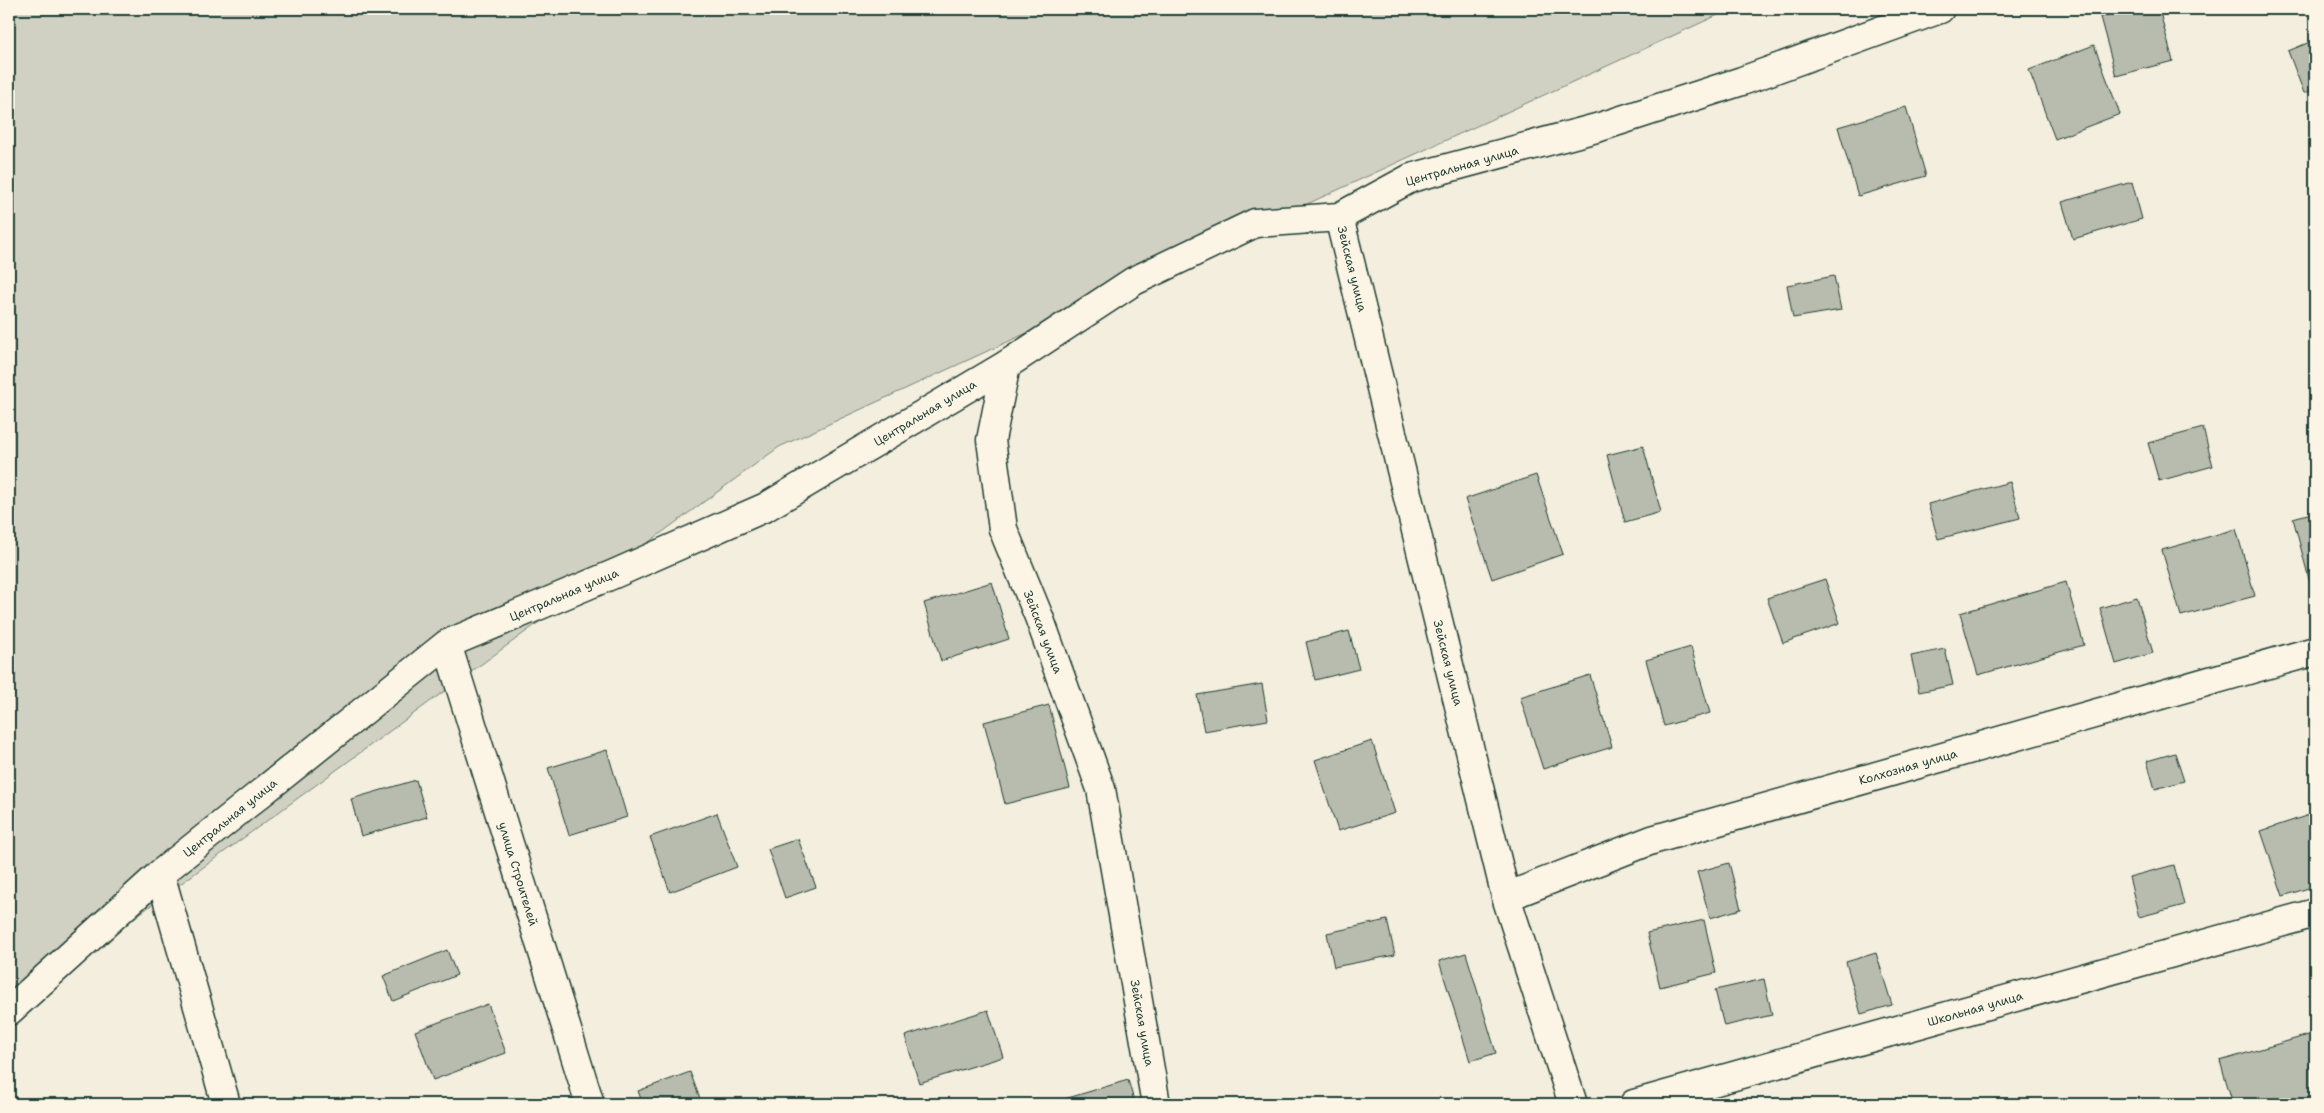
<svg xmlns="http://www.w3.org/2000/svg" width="2324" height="1113" viewBox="0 0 2324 1113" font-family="'Shantell Sans',sans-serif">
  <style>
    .green { fill: #d0d1c2; stroke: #78877b }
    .building { fill: #b8bcae; stroke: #1f3d34 }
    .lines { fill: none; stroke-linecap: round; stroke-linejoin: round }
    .minor-casing { stroke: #1f3d34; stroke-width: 31 }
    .minor { stroke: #fcf5e5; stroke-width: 28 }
    .labels { text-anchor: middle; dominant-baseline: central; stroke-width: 4.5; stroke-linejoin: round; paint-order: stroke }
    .street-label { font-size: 12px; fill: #1f3d34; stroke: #fcf5e5 }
  </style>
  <rect width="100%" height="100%" fill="#f3eede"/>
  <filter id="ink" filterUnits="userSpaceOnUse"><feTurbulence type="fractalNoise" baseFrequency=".02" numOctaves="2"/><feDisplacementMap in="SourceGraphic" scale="10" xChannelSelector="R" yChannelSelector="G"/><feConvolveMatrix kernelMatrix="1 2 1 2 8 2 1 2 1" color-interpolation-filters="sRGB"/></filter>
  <g filter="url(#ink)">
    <path class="green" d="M9 9H1731L779 447 9 1009Z"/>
    <path class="building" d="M2131 9H2159L2173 61 2116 76 2100 17Z
      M2315 40V89L2304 93 2288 51Z
      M2094 45 2120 114 2055 139 2029 70Z
      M1906 107 1926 176 1858 196 1838 127Z
      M2132 182 2142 219 2073 239 2062 202Z
      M1834 276 1841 310 1793 318 1787 285Z
      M2203 428 2213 466 2159 481 2148 443Z
      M1643 446 1661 512 1625 522 1607 455Z
      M1536 475 1563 554 1492 579 1465 499Z
      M2010 482 2020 518 1938 539 1928 504Z
      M2315 512V581L2310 583 2293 518Z
      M2236 529 2255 596 2181 616 2162 550Z
      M1825 579 1840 623 1783 643 1767 598Z
      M992 582 1009 639 941 661 924 603Z
      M2066 582 2084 645 1978 675 1960 613Z
      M2137 597 2153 653 2116 664 2100 608Z
      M1349 631 1359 669 1315 680 1306 642Z
      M1691 647 1710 713 1664 726 1646 660Z
      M1945 649 1953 685 1919 692 1911 656Z
      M1590 675 1612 747 1543 769 1520 697Z
      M1262 684 1268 720 1204 731 1197 695Z
      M1049 705 1070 788 1005 804 984 722Z
      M1372 741 1395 813 1338 831 1315 760Z
      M607 750 627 817 569 835 548 768Z
      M2175 753 2184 781 2155 789 2147 761Z
      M416 780 427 817 361 836 351 799Z
      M717 813 737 867 670 892 650 837Z
      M2315 813V886L2283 896 2261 831Z
      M798 839 816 887 785 898 768 849Z
      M1729 863 1741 909 1710 918 1697 872Z
      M2174 865 2184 905 2139 917 2129 877Z
      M1387 920 1395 955 1334 967 1327 933Z
      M1704 920 1716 973 1660 987 1647 933Z
      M447 950 457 975 393 1001 383 976Z
      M1466 953 1496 1053 1470 1061 1439 961Z
      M1876 953 1892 1005 1861 1014 1846 962Z
      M1764 979 1772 1015 1724 1026 1715 990Z
      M488 1004 506 1053 433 1080 415 1031Z
      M988 1010 1003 1057 919 1083 905 1036Z
      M2315 1033V1103L2233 1104 2220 1061Z
      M690 1072 702 1104H643L638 1091Z
      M1128 1080 1135 1104H1048Z
      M295 1097 297 1104H270Z"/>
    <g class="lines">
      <defs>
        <path id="minor" d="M1339 217 1506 897 1573 1104
          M1006 365 991 440 1003 529 1039 617 1101 789 1156 1104
          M447 644 590 1104
          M160 874 226 1104
          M1506 897 1652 840 2315 651
          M9 1011 160 874 447 644 614 574 766 507 1006 365 1134 281 1255 223 1339 217 1411 178 1600 127 1742 81 1940 9
          M1634 1104 2315 913"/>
      </defs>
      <use href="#minor" class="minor-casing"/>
      <use href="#minor" class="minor"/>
    </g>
  </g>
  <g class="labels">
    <g class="street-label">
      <text transform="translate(1462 166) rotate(-16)">Центральная улица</text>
      <text transform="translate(1352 269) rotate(76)">Зейская улица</text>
      <text transform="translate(925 413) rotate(-31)">Центральная улица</text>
      <text transform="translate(564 595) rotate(-23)">Центральная улица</text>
      <text transform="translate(1043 632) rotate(69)">Зейская улица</text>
      <text transform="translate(1448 663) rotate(76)">Зейская улица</text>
      <text transform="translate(1908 767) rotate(-16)">Колхозная улица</text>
      <text transform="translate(230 818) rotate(-39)">Центральная улица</text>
      <text transform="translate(518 874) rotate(73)">улица Строителей</text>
      <text transform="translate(1975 1009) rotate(-16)">Школьная улица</text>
      <text transform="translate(1142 1023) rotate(80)">Зейская улица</text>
    </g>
  </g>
  <rect width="2324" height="1113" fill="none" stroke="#fcf5e5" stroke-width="30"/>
  <rect x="15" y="15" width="2294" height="1083" fill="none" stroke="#1f3d34" stroke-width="2" filter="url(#ink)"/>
</svg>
